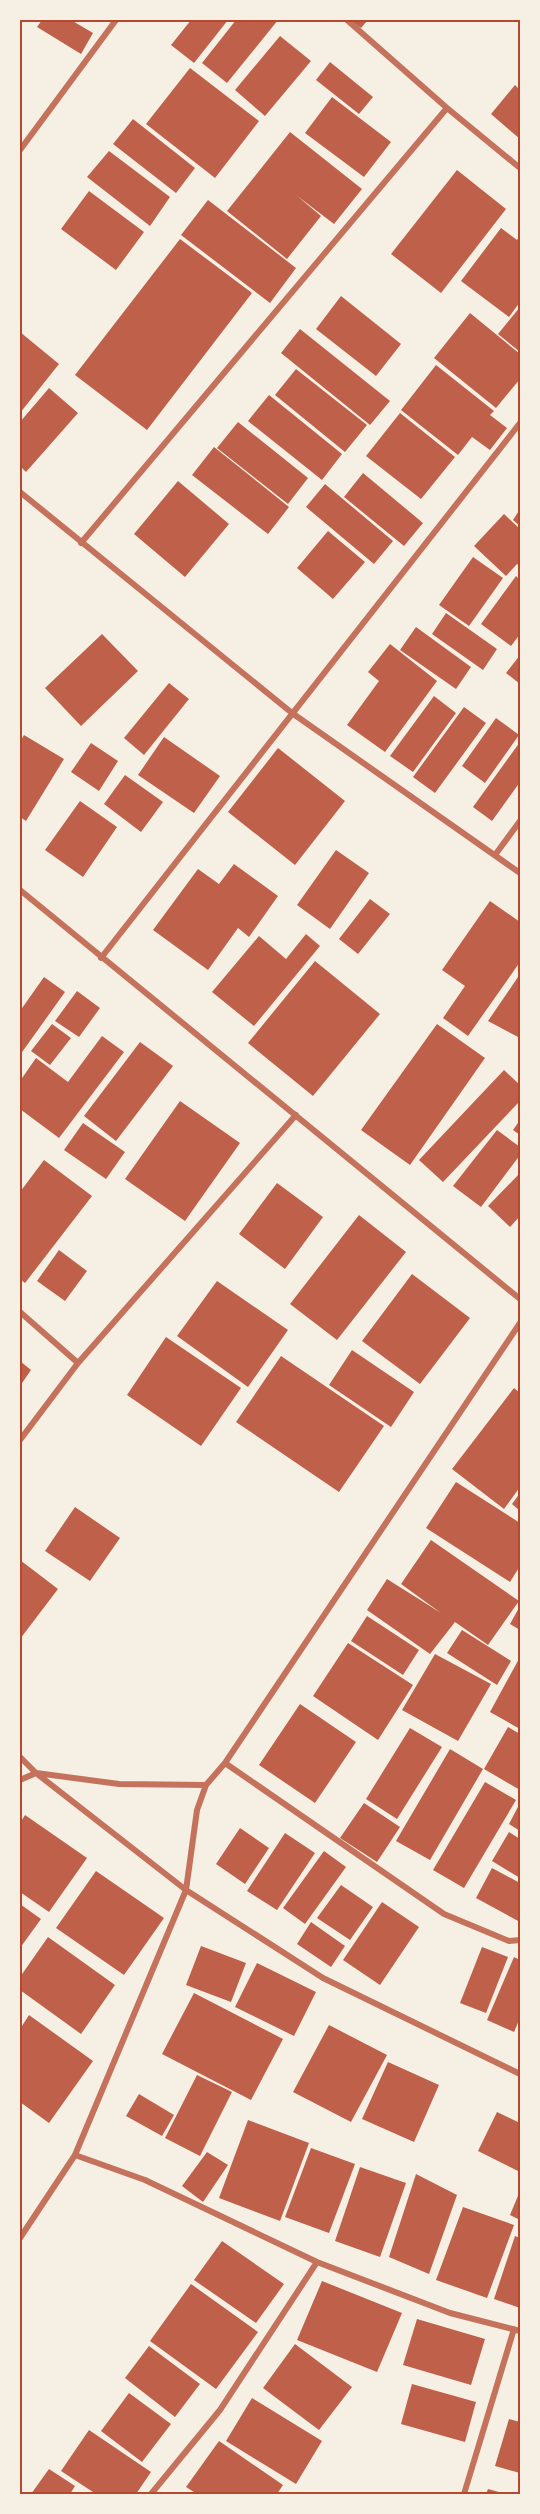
<svg xmlns="http://www.w3.org/2000/svg" width="540" height="2514" viewBox="0 0 540 2514" font-family="'Golos Text',sans-serif">
  <style>
    .building { fill: #bf614a }
    .lines { fill: none; stroke-linecap: round; stroke-linejoin: round }
    .minor { stroke: #c5725c; stroke-width: 6 }
    .neatline { fill: none; stroke: #b5482f; stroke-width: 2 }
  </style>
  <rect width="100%" height="100%" fill="#f6efe4"/>
  <path class="building" d="M42 20H71L93 33 81 54 37 27Z
    M191 20H228L194 63 171 45Z
    M236 20H278L227 83 202 63Z
    M350 20H368L361 28Z
    M280 36 311 61 265 116 235 90Z
    M330 62 373 97 359 114 316 80Z
    M190 68 259 121 215 178 146 124Z
    M515 85 520 90V139L491 114Z
    M332 97 391 142 364 177 305 133Z
    M133 119 195 168 176 193 113 144Z
    M290 132 362 189 334 224 296 195 321 216 287 259 227 211Z
    M109 151 170 197 150 226 87 177Z
    M457 170 506 209 441 293 391 254Z
    M89 191 144 232 116 270 61 229Z
    M208 200 296 268 270 303 181 235Z
    M501 228 517 240 520 235V302L509 317 461 281Z
    M180 239 252 293 147 430 75 375Z
    M341 296 401 344 376 376 316 329Z
    M520 307V352L498 334Z
    M470 313 520 354V379L496 408 434 358Z
    M300 329 390 401 370 425 281 353Z
    M20 332 59 364 20 413Z
    M436 365 494 411 490 415 507 428 490 450 472 437 458 455 401 410Z
    M296 369 367 425 345 452 275 395Z
    M49 388 78 413 26 472 20 466V422Z
    M269 395 342 454 322 480 248 421Z
    M400 413 455 457 421 499 366 456Z
    M238 422 308 478 288 504 217 448Z
    M214 447 289 507 268 534 192 475Z
    M363 473 423 523 404 546 344 497Z
    M178 481 229 524 185 577 134 534Z
    M325 484 393 541 374 564 306 507Z
    M520 509V526L513 520Z
    M504 514 520 529V566L517 564 506 576 474 546Z
    M328 531 365 562 333 599 297 568Z
    M473 557 503 578 469 626 439 605Z
    M516 576 520 580V634L511 646 481 624Z
    M446 613 497 649 483 670 432 634Z
    M416 627 471 667 456 689 400 650Z
    M102 634 138 671 81 726 45 688Z
    M390 644 437 681 385 752 347 725 379 681 368 672Z
    M520 655V684L506 673Z
    M169 683 189 699 144 755 124 738Z
    M434 696 456 713 413 772 390 756Z
    M464 707 486 723 435 793 413 777Z
    M496 718 519 735 485 783 462 766Z
    M24 735 64 759 26 821 20 817V742Z
    M164 737 220 776 194 813 138 775Z
    M520 742V782L492 821 473 807Z
    M91 743 118 761 99 791 71 772Z
    M278 748 345 801 295 865 228 812Z
    M125 775 163 802 141 832 104 804Z
    M80 801 117 827 83 877 45 850Z
    M336 850 369 873 330 929 297 905Z
    M234 864 278 896 249 937 238 928 208 970 153 930 198 869 219 884Z
    M370 899 390 914 358 954 339 939Z
    M490 901 520 922V962L468 1036 443 1018 465 986 442 970Z
    M306 934 320 946 254 1026 212 992 259 936 286 959Z
    M315 961 380 1014 313 1096 248 1043Z
    M520 974V1038L488 1021Z
    M44 977 65 992 20 1055V1011Z
    M77 991 100 1008 79 1037 55 1021Z
    M52 1024 71 1038 50 1065 31 1051Z
    M437 1024 485 1058 410 1165 361 1130Z
    M102 1036 124 1052 59 1138 20 1109V1081L36 1058 68 1082Z
    M140 1042 173 1066 116 1141 84 1116Z
    M504 1070 520 1085V1101L443 1182 419 1160Z
    M180 1101 240 1143 185 1221 125 1179Z
    M520 1120V1135L513 1130Z
    M83 1123 125 1152 106 1179 64 1150Z
    M497 1130 520 1147V1155L481 1207 453 1186Z
    M44 1160 92 1196 25 1283 20 1279V1192Z
    M520 1173V1216L510 1227 488 1206Z
    M277 1183 323 1217 285 1269 239 1234Z
    M359 1215 406 1252 337 1340 290 1304Z
    M59 1250 87 1271 65 1301 37 1281Z
    M412 1274 470 1318 420 1384 362 1341Z
    M217 1281 288 1330 248 1387 177 1336Z
    M166 1337 241 1388 201 1446 127 1395Z
    M352 1350 414 1392 391 1427 329 1385Z
    M281 1356 384 1426 339 1492 236 1422Z
    M20 1361 31 1370 20 1386Z
    M514 1388 520 1393V1487L504 1509 452 1469Z
    M456 1482 520 1523V1566L510 1582 426 1528Z
    M520 1493V1511L512 1504Z
    M75 1507 120 1538 90 1581 45 1551Z
    M431 1540 519 1601 488 1645 455 1622 430 1654 367 1610 387 1579 441 1613 401 1584Z
    M20 1560 58 1589 20 1639Z
    M520 1606V1630L510 1624Z
    M367 1616 419 1650 403 1675 351 1641Z
    M462 1630 511 1661 497 1685 447 1653Z
    M348 1643 413 1685 378 1740 313 1696Z
    M435 1654 491 1684 458 1741 402 1710Z
    M520 1657V1729L490 1712Z
    M300 1704 356 1742 315 1803 259 1765Z
    M508 1727 520 1734V1790L484 1769Z
    M410 1728 442 1747 397 1819 366 1799Z
    M450 1749 483 1769 430 1860 396 1841Z
    M485 1782 516 1800 464 1888 433 1870Z
    M364 1803 400 1827 377 1862 340 1838Z
    M520 1803V1831L509 1824Z
    M25 1815 87 1858 49 1912 20 1892V1823Z
    M240 1828 269 1848 245 1884 216 1864Z
    M509 1832 520 1839V1878L492 1861Z
    M285 1833 315 1853 277 1910 247 1891Z
    M324 1851 346 1867 305 1924 283 1908Z
    M492 1868 520 1883V1922L476 1898Z
    M96 1871 164 1918 124 1975 56 1928Z
    M341 1885 373 1907 350 1940 317 1918Z
    M382 1902 419 1927 380 1985 343 1960Z
    M20 1904 41 1919 20 1948Z
    M311 1922 345 1946 331 1967 297 1944Z
    M48 1937 115 1985 81 2034 20 1990V1977Z
    M201 1946 246 1963 231 2002 186 1985Z
    M482 1947 508 1957 486 2013 460 2003Z
    M514 1957 520 1960V2018L514 2032 487 2020Z
    M257 1963 316 1992 294 2036 235 2007Z
    M194 1993 283 2039 251 2100 162 2054Z
    M29 2015 93 2061 49 2123 20 2102V2029Z
    M329 2025 387 2055 351 2122 293 2092Z
    M388 2062 439 2085 414 2142 362 2119Z
    M197 2075 232 2092 200 2156 165 2138Z
    M139 2094 174 2115 162 2136 126 2116Z
    M497 2112 520 2123V2172L478 2151Z
    M248 2120 309 2143 280 2221 219 2198Z
    M311 2148 355 2164 329 2233 285 2217Z
    M207 2152 228 2165 203 2202 182 2186Z
    M360 2167 406 2183 380 2257 335 2241Z
    M416 2174 457 2195 429 2274 389 2257Z
    M520 2191V2220L510 2215Z
    M463 2207 514 2225 487 2298 436 2280Z
    M515 2236 520 2238V2308L494 2299Z
    M222 2241 284 2284 256 2323 194 2280Z
    M322 2281 402 2313 377 2372 297 2340Z
    M191 2284 258 2332 216 2389 150 2341Z
    M417 2319 485 2339 471 2385 403 2365Z
    M295 2344 352 2387 319 2430 263 2388Z
    M149 2346 200 2384 175 2417 125 2378Z
    M412 2384 476 2402 465 2442 401 2424Z
    M129 2393 171 2424 142 2462 101 2431Z
    M252 2398 322 2441 296 2484 226 2441Z
    M509 2419 520 2422V2473L495 2466Z
    M89 2430 151 2472 136 2494H96L61 2471Z
    M219 2441 283 2485 277 2494H197L186 2487Z
    M49 2469 75 2486 70 2494H31Z
    M488 2489 506 2494H486Z"/>
  <g class="lines">
    <path class="minor" d="M347 20 447 108 520 168
      M20 150 116 20
      M20 492 292 713 520 873
      M81 543 447 108
      M495 855 520 821
      M20 890 520 1299
      M101 958 520 423
      M20 1312 78 1363
      M20 1440 78 1363 296 1115
      M20 1757 36 1773 186 1890 323 1978 520 2074
      M225 1763 444 1914 509 1941 520 1940
      M20 1780 36 1773 119 1784 206 1785
      M75 2155 145 2180 317 2262 450 2313 520 2331
      M20 2238 75 2155 186 1890 197 1810 206 1785 225 1763 520 1323
      M151 2494 220 2410 317 2262
      M464 2494 514 2329"/>
  </g>
  <rect width="540" height="2514" fill="none" stroke="#f6efe4" stroke-width="42"/>
  <rect x="21" y="21" width="498" height="2472" class="neatline"/>
</svg>
